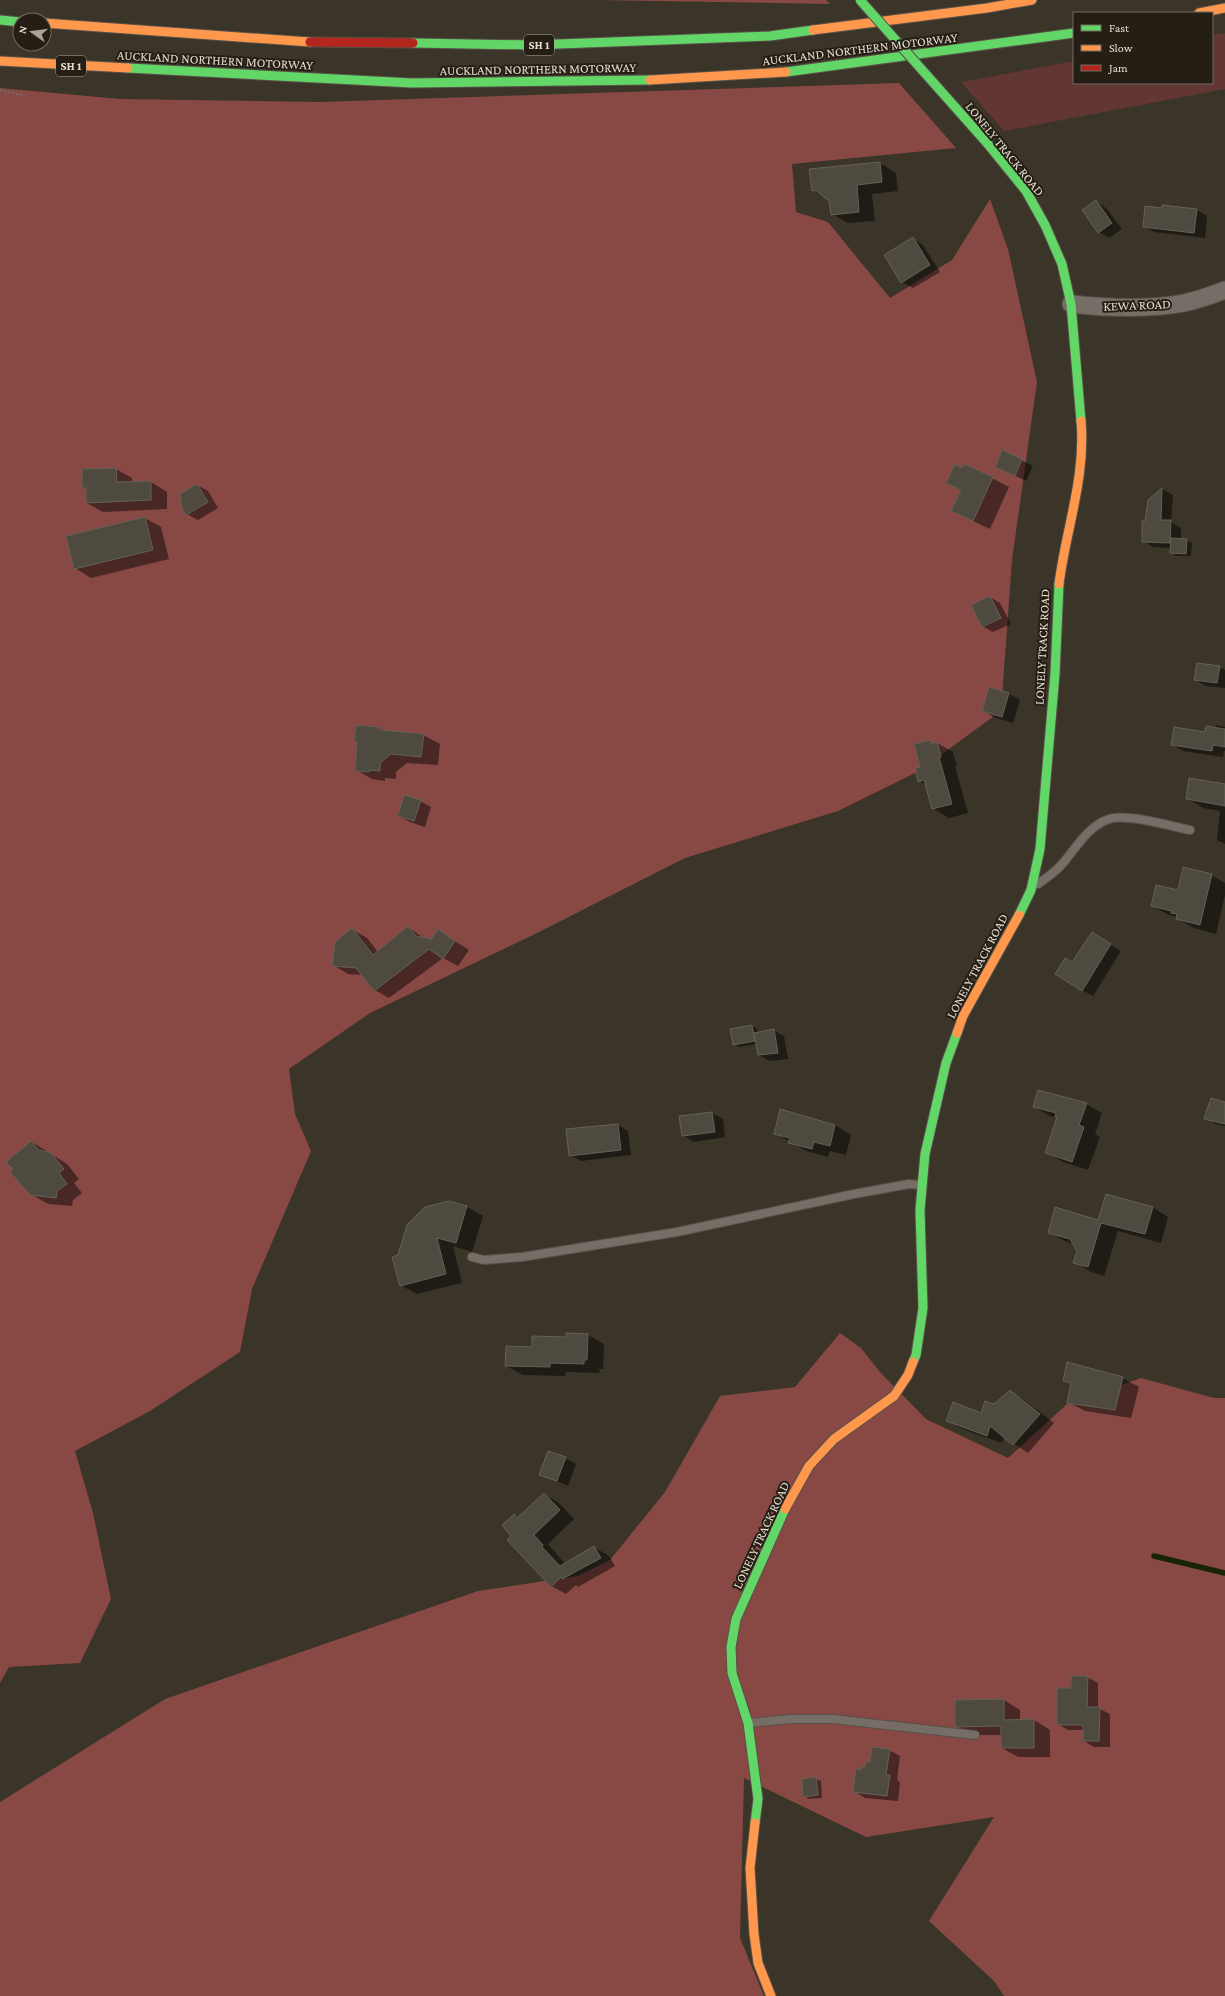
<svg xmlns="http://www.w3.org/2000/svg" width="1225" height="1996" viewBox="0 0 1225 1996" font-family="'Crimson Pro',serif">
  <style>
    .green { fill: #623632 }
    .forest { fill: #884944 }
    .shadow { fill: #0007 }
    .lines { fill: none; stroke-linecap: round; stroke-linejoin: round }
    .stream { stroke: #182405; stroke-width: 5.5 }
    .building { fill: #4e4a3f; stroke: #646156 }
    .lane-casing { stroke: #585148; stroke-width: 10 }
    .street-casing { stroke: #585148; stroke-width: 19 }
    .fast-casing { stroke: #585148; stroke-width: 11 }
    .slow-casing { stroke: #585148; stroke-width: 11 }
    .jam-casing { stroke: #585148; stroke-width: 11 }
    .path { stroke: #736b64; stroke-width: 2.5; stroke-dasharray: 2 2; stroke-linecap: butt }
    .lane { stroke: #766d66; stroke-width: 8 }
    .street { stroke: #766d66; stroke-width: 17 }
    .fast { stroke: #63d668; stroke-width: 9 }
    .slow { stroke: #ff974d; stroke-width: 9 }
    .jam { stroke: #b3261e; stroke-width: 9 }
    .fast-bridge-casing { stroke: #585148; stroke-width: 11; stroke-linecap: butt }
    .fast-bridge { stroke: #63d668; stroke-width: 9 }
    .labels { text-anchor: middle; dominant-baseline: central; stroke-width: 4; stroke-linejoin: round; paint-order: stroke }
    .shield { fill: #251e15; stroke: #aba397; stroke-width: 1 }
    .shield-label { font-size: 12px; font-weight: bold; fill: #e5dccf }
    .street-label { font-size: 13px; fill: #e5dccf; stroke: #251e15 }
  </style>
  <rect width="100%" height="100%" fill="#3b3428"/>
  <path class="green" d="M1225 33V89L1004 131 961 82 1074 61V83H1212V35Z"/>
  <path class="forest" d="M596 0H826L830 4Z
    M899 83 956 148 792 164 796 212 828 222 890 298 952 260 990 199 1008 249 1037 382 1012 560 1001 711 919 771 838 811 685 858 537 933 370 1013 289 1069 295 1114 311 1151 252 1289 240 1352 150 1411 75 1451 93 1513 111 1599 80 1663 9 1667 0 1683V88L120 99 320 102Z
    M840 1333 861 1348 879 1371 926 1419 1008 1458 1067 1404 1141 1378 1214 1398H1225V1996H1004L994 1981 929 1921 994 1817 866 1837 744 1778 740 1938 764 1996H0V1802L165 1699 478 1591 578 1576 610 1560 665 1492 720 1396 795 1387Z"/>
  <path class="shadow" d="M880 163 896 173 898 191 872 194 875 221 848 223 832 214 829 200 813 191Z
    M1096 201 1106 208 1122 229 1109 238 1099 232Z
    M1163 209 1197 210 1207 216 1205 238 1154 232 1144 226Z
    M913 239 923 245 940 272 913 288 902 282Z
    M1003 451 1033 466 1026 481 996 467Z
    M116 469 132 478V483L151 482 167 492V509L103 512 87 503V489L83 487Z
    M963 469 992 478 1009 487 990 529 952 511 961 491 948 483Z
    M197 485 208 491 218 508 198 520 187 514Z
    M1162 489 1173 495 1171 522 1181 528V539L1192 543 1191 556H1176L1171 553V548L1153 547 1143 541 1149 500Z
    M145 518 161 527 169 559 91 578 75 568Z
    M990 597 1000 603 1011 624 993 632 982 626Z
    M1219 667 1225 670V688L1206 686 1196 680Z
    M990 688 1009 694 1020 700 1013 723 993 717 983 710Z
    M1216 725 1225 727V751H1224L1223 757 1183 751 1172 745 1216 729Z
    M379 728 385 731 423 735 440 744 438 765 407 763 396 772V779L385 778V781L372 779 356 770Z
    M929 741 934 744 937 743 953 752 957 766H955L968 813 949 818 933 808 926 785 919 781 921 767Z
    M1225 785V844L1217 840 1220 811 1203 808 1187 798Z
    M420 801 431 807 425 827 410 822 399 816Z
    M1211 875 1225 883V895L1216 934 1194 928 1178 919V917L1169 915 1152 906Z
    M408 927 425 939 432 940 439 931 469 950 458 966 443 958 389 998 375 990 363 975 348 974 333 965 353 930 367 938 378 952Z
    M1103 940 1121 951 1093 996 1082 990 1073 963Z
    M752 1026 757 1029 758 1033 773 1030 784 1036 788 1059 770 1061 759 1055 757 1044 739 1047 734 1044Z
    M1225 1103V1126L1216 1124 1206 1118Z
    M1086 1104 1102 1113 1095 1134 1100 1137 1088 1170 1063 1162 1047 1153 1058 1118 1050 1116 1034 1107Z
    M781 1110 835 1125 851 1135 846 1155 830 1151 828 1157 806 1151 775 1133Z
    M712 1113 723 1119 725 1137 694 1142 683 1135Z
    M618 1125 628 1131 631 1155 581 1161 570 1155Z
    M32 1142 67 1164 79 1179 74 1183 82 1193 73 1200 72 1206 48 1204 31 1194Z
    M449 1202 467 1207 483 1216 472 1252 453 1246 462 1283 417 1294 400 1285 399 1256Z
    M1152 1207 1168 1217 1161 1243 1118 1231 1104 1276 1091 1272 1075 1262 1078 1251 1074 1244 1065 1241 1049 1232Z
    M588 1335 604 1344 603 1369H599L600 1373 566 1372 565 1376 523 1375 506 1366 533 1348Z
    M1067 1363 1122 1378 1139 1387 1131 1418 1085 1411 1068 1402 1072 1385 1064 1380Z
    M1010 1391 1024 1400 1054 1423 1028 1453 1004 1437 1002 1443 962 1429 947 1421 982 1414Z
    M565 1458 576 1464 568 1486 541 1474Z
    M544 1494 559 1503 574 1519 548 1544 565 1564 594 1547 609 1556 615 1566 578 1587 576 1585 566 1594 551 1586 513 1536 514 1516 519 1518Z
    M1087 1677 1098 1683V1708L1110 1714V1747H1094L1084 1741V1730H1068L1058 1724 1072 1689Z
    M1004 1700 1020 1710V1720H1034L1050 1730V1757H1018L1002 1748V1735H972L956 1726Z
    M889 1750 900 1756 897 1780 900 1782 898 1801 865 1798 854 1791 862 1771Z
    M816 1779 821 1781 822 1798 809 1799 804 1796Z"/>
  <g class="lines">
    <path class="stream" d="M1154 1556 1225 1573"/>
  </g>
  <path class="building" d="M880 162 882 182 857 185 859 212 831 215 829 201 816 191H812L809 169Z
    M1096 200 1112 223 1098 233 1082 210Z
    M1162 205 1197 209 1194 233 1143 227 1145 206 1162 208Z
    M913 237 930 265 901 283 884 255Z
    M1002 450 1022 459 1015 476 995 467Z
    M955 464 962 468 964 464 993 477 973 521 951 511 961 490 946 483Z
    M116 468 117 482 151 481V500L86 503V488H82V469Z
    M197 484 208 502 186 515 182 508 180 494Z
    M1162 488 1161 520H1171L1170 543 1142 542V521H1145L1148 500Z
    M145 517 153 550 74 569 66 536Z
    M1171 538 1187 539 1186 554 1170 553Z
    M990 596 1001 618 982 627 971 605Z
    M1197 663 1220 666 1217 683 1194 680Z
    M989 687 1009 693 1002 717 982 711Z
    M356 725 380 727 379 730 424 734 421 757 391 754 380 763V771L369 770V772L355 771 357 742 354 741Z
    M1206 726 1225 729V747L1213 745 1212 751 1171 745 1174 727 1205 732Z
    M930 740V744L937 742 941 757H939L952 804 932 809 924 780 918 782 915 768 920 767 914 744Z
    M1189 778 1225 784V806L1186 799Z
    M404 795 421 800 414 821 398 816Z
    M1183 867 1212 874 1200 925 1176 919 1177 914 1171 913V911L1151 906 1156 885 1178 890Z
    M408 926 416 936 432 939 438 929 455 941 443 959 429 949 374 991 356 968 332 966 335 942 352 928 373 955Z
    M1092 932 1111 944 1082 991 1055 974 1065 958 1072 962Z
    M752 1025 755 1041 733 1045 730 1029Z
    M774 1029 778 1053 758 1055 754 1033Z
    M1038 1090 1087 1103 1079 1125 1084 1127 1072 1162 1045 1153 1057 1117H1055L1056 1113 1033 1107Z
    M1211 1098 1225 1102V1124L1204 1119Z
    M780 1109 835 1125 830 1146 814 1142 812 1149 788 1143 790 1138 774 1134Z
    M712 1112 715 1132 682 1136 679 1116Z
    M618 1124 621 1150 569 1156 566 1129Z
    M31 1141 39 1150 51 1153 64 1169 59 1173 67 1184 57 1191 56 1198 30 1195 10 1172 13 1169 6 1162Z
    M1106 1194 1153 1207 1145 1234 1101 1223 1088 1267 1073 1263 1077 1251 1070 1239 1048 1233 1055 1207 1098 1220Z
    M449 1201 467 1206 456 1243 437 1238 446 1274 400 1286 392 1257 398 1255 407 1225 425 1207Z
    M566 1333 588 1334 587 1360H584V1364L550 1363V1367L505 1366 506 1346 532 1347V1336L566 1337Z
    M1067 1362 1123 1377 1115 1410 1067 1403 1071 1383 1063 1381Z
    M1010 1390 1040 1414 1013 1445 990 1426 987 1436 946 1421 953 1402 981 1413 985 1401 994 1404Z
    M548 1451 566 1457 557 1481 539 1475Z
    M544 1493 560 1510 534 1535 543 1545 542 1547 560 1566 594 1546 601 1558 562 1579 561 1577 551 1587 507 1540 511 1536 502 1525 514 1514 517 1518Z
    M1071 1676H1088L1087 1707H1100L1099 1741H1083V1725H1057V1688H1071Z
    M1004 1699V1720L1034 1719V1748H1001V1726L955 1727V1700Z
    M872 1747 890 1749 886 1775H890L887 1796 853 1792 856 1769 861 1770V1766L865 1767 866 1762H870Z
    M816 1777 818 1795 803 1797 802 1779Z"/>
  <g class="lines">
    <defs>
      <path id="lane" d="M1038 884C1046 878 1057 871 1063 863 1076 848 1088 826 1109 819 1126 813 1171 826 1190 830
        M472 1257 484 1260 522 1257 677 1232 854 1194 909 1184 921 1185
        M749 1723 791 1719H833L975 1735"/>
      <path id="street" d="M1071 304C1108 308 1147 310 1184 303 1198 300 1212 295 1225 290"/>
      <path id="fast" d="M0 20 20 22
        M413 43 532 45 770 36 813 30
        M128 68 412 83 650 80
        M786 72 1074 33
        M987 143 1026 191 1045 225 1062 264 1071 304 1081 421
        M1019 915 1031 890 1040 849 1055 674 1059 584
        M913 1362 916 1355 923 1308 920 1210 925 1154 946 1063 957 1033
        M755 1823 758 1799 748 1723 732 1673 731 1647 736 1619 785 1509"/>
      <path id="slow" d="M1199 13 1225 8
        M44 23 310 42
        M813 30 987 8 1032 0
        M0 61 128 68
        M650 80 786 72
        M1059 584C1066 529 1086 477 1081 421
        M957 1033 963 1016 1019 915
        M785 1509 809 1466 834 1439 894 1396 908 1375 913 1362
        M755 1823 750 1868 754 1934 758 1963 771 1996"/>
      <path id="jam" d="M310 42 413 43"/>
    </defs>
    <use href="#lane" class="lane-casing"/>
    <use href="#street" class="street-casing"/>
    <use href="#fast" class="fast-casing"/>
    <use href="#slow" class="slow-casing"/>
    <use href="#jam" class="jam-casing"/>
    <path class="path" d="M0 90 25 96"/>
    <use href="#lane" class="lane"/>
    <use href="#street" class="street"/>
    <use href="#fast" class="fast"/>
    <use href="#slow" class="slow"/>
    <use href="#jam" class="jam"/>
    <defs>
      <path id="fast-bridge" d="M860 0 987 143"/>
    </defs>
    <use href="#fast-bridge" class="fast-bridge-casing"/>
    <use href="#fast-bridge" class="fast-bridge"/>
  </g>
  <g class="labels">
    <g class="shield">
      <rect x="524" y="35" width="30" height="20" rx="3"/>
      <rect x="56" y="56" width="30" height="20" rx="3"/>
    </g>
    <g class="shield-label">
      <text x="539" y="45">SH 1</text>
      <text x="71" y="66">SH 1</text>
    </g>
    <g class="street-label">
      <text transform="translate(860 49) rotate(-7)">AUCKLAND NORTHERN MOTORWAY</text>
      <text transform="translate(215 60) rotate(3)">AUCKLAND NORTHERN MOTORWAY</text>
      <text transform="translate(538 69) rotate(-1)">AUCKLAND NORTHERN MOTORWAY</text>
      <text transform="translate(1005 149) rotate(51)">LONELY TRACK ROAD</text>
      <text transform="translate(1137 305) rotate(-2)">KEWA ROAD</text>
      <text transform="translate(1042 647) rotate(-87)">LONELY TRACK ROAD</text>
      <text transform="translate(977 966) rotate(-62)">LONELY TRACK ROAD</text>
      <text transform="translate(761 1535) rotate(-65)">LONELY TRACK ROAD</text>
    </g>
  </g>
  <rect x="1073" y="12" width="140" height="72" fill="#251e15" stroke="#726a5f"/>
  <rect x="1081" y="25" width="20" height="6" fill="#63d668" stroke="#726a5f"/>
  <text x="1109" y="32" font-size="12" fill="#e5dccf">Fast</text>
  <rect x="1081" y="45" width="20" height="6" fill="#ff974d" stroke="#726a5f"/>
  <text x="1109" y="52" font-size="12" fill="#e5dccf">Slow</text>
  <rect x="1081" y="65" width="20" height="6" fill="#b3261e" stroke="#726a5f"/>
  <text x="1109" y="72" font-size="12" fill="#e5dccf">Jam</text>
  <g transform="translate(32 32) rotate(284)"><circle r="19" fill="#251e15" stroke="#726a5f"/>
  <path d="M0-3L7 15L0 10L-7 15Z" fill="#aaa195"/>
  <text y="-6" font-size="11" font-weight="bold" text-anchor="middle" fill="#e5dccf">N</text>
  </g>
</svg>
